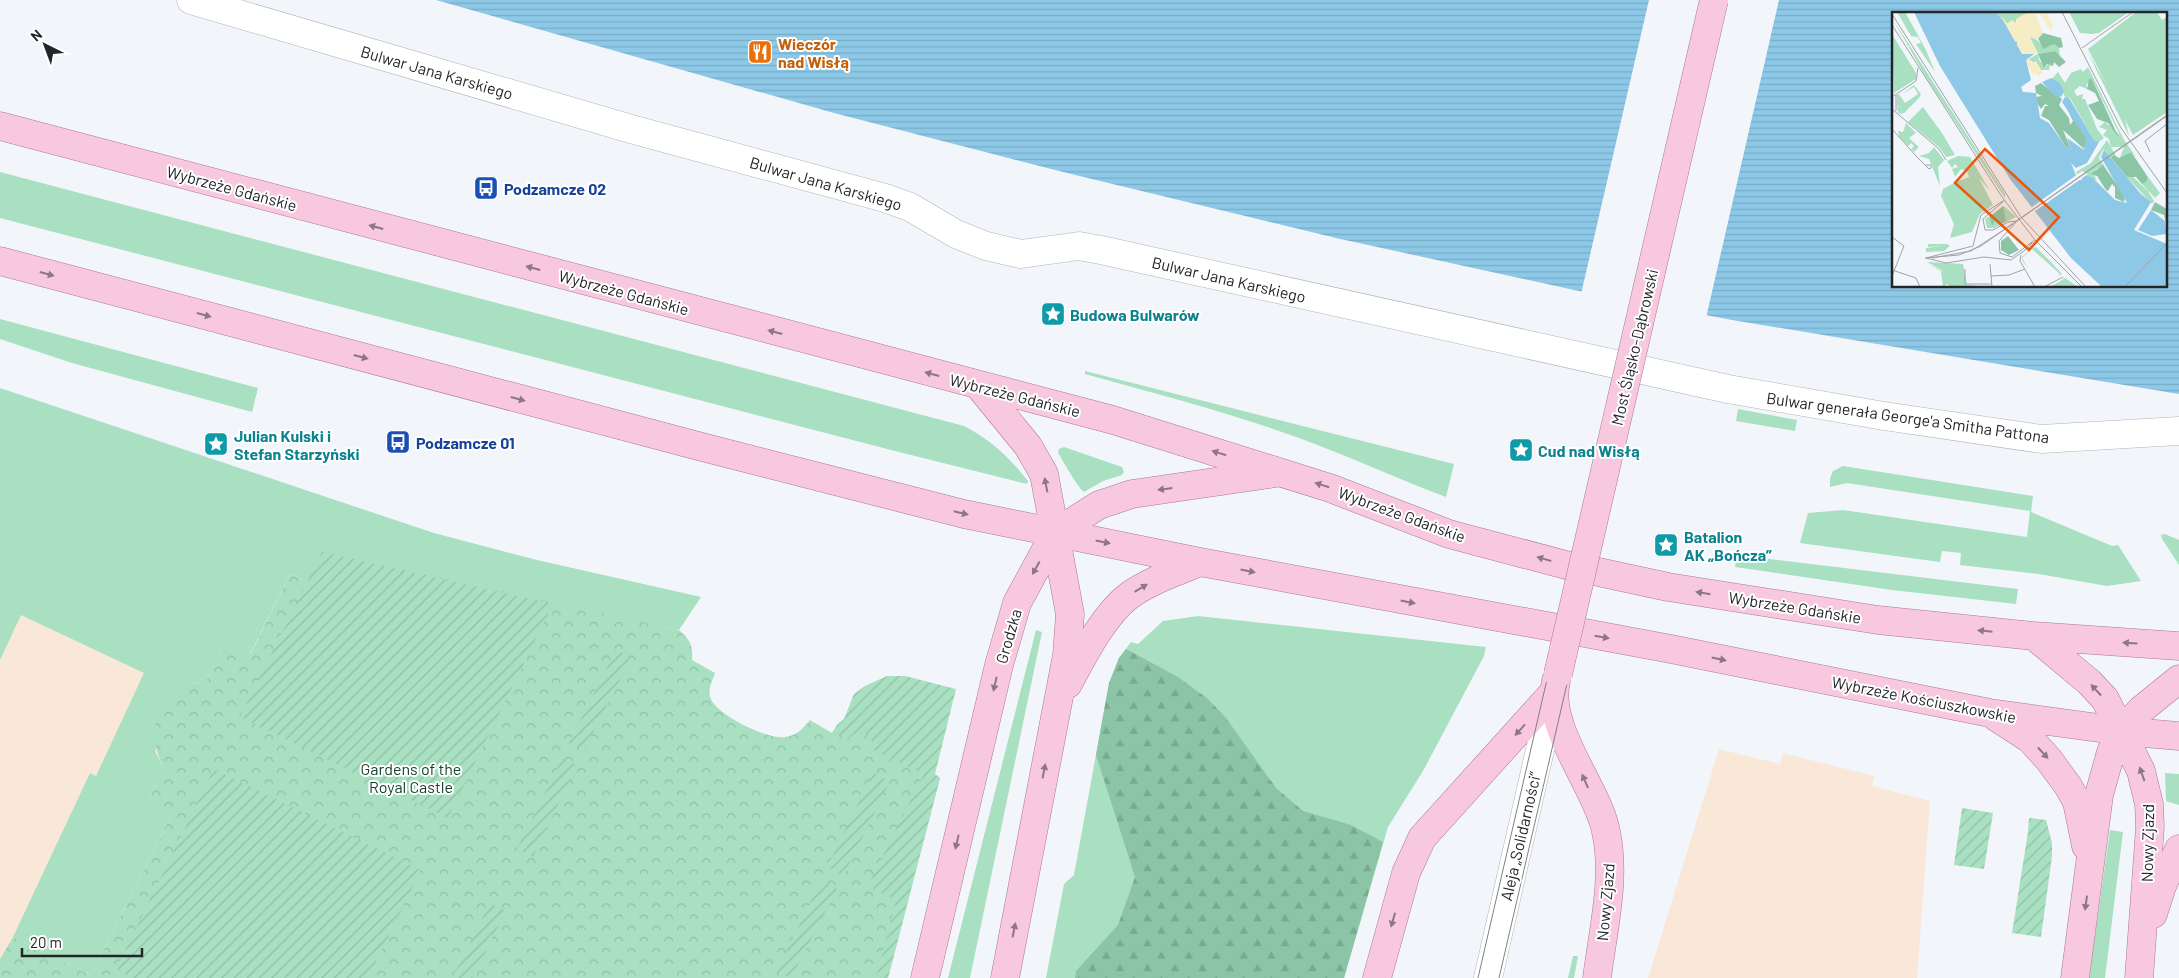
<svg xmlns="http://www.w3.org/2000/svg" width="2179" height="978" viewBox="0 0 2179 978" font-family="Barlow,sans-serif">
  <style>
    .commercial { fill: #f9e8d7 }
    .grass { fill: #a8e0c1 }
    .forest { fill: url(#forest-firs) }
    .park { fill: url(#park-crowns) }
    .garden { fill: url(#garden-furrows) }
    .water { fill: url(#water-rules); fill-rule: evenodd }
    .pier { fill: #f2f6fb }
    .lines { fill: none; stroke-linecap: round; stroke-linejoin: round }
    .minor-casing { stroke: #b0b4b9; stroke-width: 29 }
    .major-casing { stroke: #ab7891; stroke-width: 29 }
    .minor { stroke: #fff; stroke-width: 28 }
    .major { stroke: #f8c8df; stroke-width: 28 }
    .tram { stroke: #7f8184; stroke-width: 1 }
    .major-bridge-casing { stroke: #ab7891; stroke-width: 29; stroke-linecap: butt }
    .major-bridge { stroke: #f8c8df; stroke-width: 28 }
    .oneway { fill: #8e7683 }
    .labels { text-anchor: middle; dominant-baseline: central; stroke-width: 4; stroke-linejoin: round; paint-order: stroke }
    .food-label { font-size: 16px; font-weight: bold; fill: #c56008; stroke: #fff; text-anchor: start }
    .street-label { font-size: 16px; fill: #242527; stroke: #fff }
    .transit-label { font-size: 16px; font-weight: bold; fill: #164399; stroke: #fff; text-anchor: start }
    .culture-label { font-size: 16px; font-weight: bold; fill: #0d838f; stroke: #fff; text-anchor: start }
    .park-label { font-size: 16px; fill: #14422d; stroke: #fff }
    .inset-river { fill: none; stroke: #8dc8e7; stroke-width: 2.5 }
    .inset-road { fill: none; stroke: #a0a2a6; stroke-width: 1 }
    .view { fill: #e8590c; fill-opacity: 0.15; stroke: #e8590c; stroke-width: 2.5 }
    .inset-edge { fill: none; stroke: #242527; stroke-width: 2.5 }
  </style>
  <defs>
    <pattern id="forest-firs" width="22" height="20" patternUnits="userSpaceOnUse" patternTransform="scale(1.25)"><rect width="22" height="20" fill="#8cc5a6"/><path d="M5 1l3.5 6h-7zM16 11l3.5 6h-7z" fill="#79a98f"/></pattern>
    <pattern id="park-crowns" width="20" height="18" patternUnits="userSpaceOnUse" patternTransform="scale(1.25)"><rect width="20" height="18" fill="#a8e0c1"/><path d="M2 6a3 3 0 1 1 6 0M12 15a3 3 0 1 1 6 0" fill="none" stroke="#90c0a6"/></pattern>
    <pattern id="garden-furrows" width="10" height="10" patternUnits="userSpaceOnUse" patternTransform="scale(1.25)"><rect width="10" height="10" fill="#a8e0c1"/><path d="M-1 1l2-2M0 10L10 0M9 11l2-2" fill="none" stroke="#90c0a6"/></pattern>
    <pattern id="water-rules" width="6" height="5" patternUnits="userSpaceOnUse" patternTransform="scale(1.25)"><rect width="6" height="5" fill="#8dc8e7"/><path d="M0 2.5h6" fill="none" stroke="#7aacc6"/></pattern>
  </defs>
  <rect width="100%" height="100%" fill="#f2f6fb"/>
  <path class="commercial" d="M0 457 290 574 91 975 13 937 0 959Z
    M1719 749 1780 764 1783 753 1875 776 1872 786 1930 801 1917 978H1648Z"/>
  <path class="grass" d="M0 172 964 426C991 440 1009 457 1028 481L1027 484 895 451 0 218Z
    M0 319 258 388 252 412 72 363 0 339Z
    M1085 371 1454 464 1446 497C1390 476 1336 450 1279 431 1216 409 1150 392 1085 374Z
    M0 388 434 533 537 560 701 597 679 630 553 604 307 581 290 574 249 656 225 643 206 681 195 683 155 751 163 767 147 803 171 815 91 975 13 937 90 773 96 776 144 673 21 615 0 660Z
    M1738 409 1797 420 1795 431 1736 421Z
    M1064 447 1122 467 1124 472 1122 475 1103 481 1084 492C1077 487 1064 462 1058 453L1059 449Z
    M1843 466 2033 496 2031 512 2112 546 2118 545 2141 581 2107 586 2039 574 1960 565 1961 553 1942 551 1940 562 1800 543 1808 513 1843 510 2027 537 2030 511 1847 483 1830 487V478L1833 471Z
    M2165 534 2179 540V565L2162 539 2161 535Z
    M1737 555 2018 589 2016 604 1892 590 1735 567Z
    M1198 616 1486 647 1484 656 1423 771 1388 827 1344 978H1046L1064 884 1074 875 1109 683 1119 658 1131 642 1138 644 1163 621Z
    M1036 630 1042 632 970 978H948Z
    M2165 773 2179 774V805L2166 801Z
    M2110 830 2123 832 2105 978H2089Z
    M1573 956H1578L1574 978H1568Z"/>
  <path class="forest" d="M1126 649 1178 677 1208 699 1226 718 1276 788 1303 811 1351 825 1383 842 1344 978H1075L1076 971 1118 925 1135 877 1096 755 1109 683 1119 658Z"/>
  <path class="park" d="M322 552 679 630C690 640 693 645 692 660L715 673C712 682 707 690 711 699 717 715 768 740 785 737 796 736 803 729 810 720L832 733 837 725 844 719 940 778 888 978H0V959L13 937 91 975 171 815 147 803 163 767C143 725 160 689 206 681L225 643 250 655 290 574 307 581Z"/>
  <path class="garden" d="M322 552 553 604 448 818 240 717Z
    M616 650 631 658 584 751 569 743Z
    M887 676H905L956 689 935 774 940 778 888 978H876L896 900 868 886 924 774 871 749 873 743C866 729 858 728 848 740L833 733 837 725 844 719 854 694 865 686Z
    M562 758 577 765 533 857 517 849Z
    M214 769 421 870 368 978H134L116 969Z
    M873 773 890 781 844 875 827 867Z
    M1962 808 1993 813 1984 869 1954 865Z
    M2029 818 2046 820 2052 843V856L2041 937 2012 933 2028 832Z
    M821 881 837 889 791 978 776 972Z
    M490 903 506 911 472 978H452Z"/>
  <path class="water" d="M436 0H2179V394L1732 320 1574 290 1336 238 1063 172 834 113ZM1893 14H2165V286H1893Z"/>
  <path class="pier" d="M1649 0H1779L1706 318 1581 294Z"/>
  <g class="lines">
    <defs>
      <path id="minor" d="M191 0 631 129 885 198 910 207 956 234 986 246 1021 254 1079 246 1101 250 1728 389 1884 416 2041 439 2179 431
        M1488 978 1553 693"/>
      <path id="major" d="M0 126 1113 420 1330 488 1449 534 1566 565 1668 587 1878 620 2034 636 2179 646
        M0 261 702 447 964 514 1200 562 1671 649 1990 713 2121 731 2179 736
        M979 386 1028 446 1044 474 1070 614 1067 655 1005 978
        M2034 636 2089 682 2105 699 2141 771 2149 804 2150 827 2139 978
        M1556 681C1545 726 1594 784 1605 827 1617 876 1603 929 1597 978
        M1068 684C1083 656 1104 614 1130 595 1151 580 1177 572 1200 562
        M1996 717 2030 739 2049 760 2068 786 2077 802 2086 846
        M2153 914 2162 886 2179 849
        M925 978 999 665 1017 603 1055 533 1099 505 1132 494 1276 473
        M1377 978 1406 873 1422 838 1553 693
        M2075 978 2099 795 2111 752 2121 731 2142 709 2179 679"/>
    </defs>
    <use href="#minor" class="minor-casing"/>
    <use href="#major" class="major-casing"/>
    <use href="#minor" class="minor"/>
    <use href="#major" class="major"/>
    <path class="tram" d="M1478 978 1704 0
      M1499 978 1725 0"/>
    <defs>
      <path id="major-bridge" d="M1558 674 1714 0"/>
    </defs>
    <use href="#major-bridge" class="major-bridge-casing"/>
    <use href="#major-bridge" class="major-bridge"/>
  </g>
  <defs><path id="oneway-solid" d="M-6-.8H1V-3.2L6.5 0L1 3.2V.8H-6Z" transform="scale(1.25)"/></defs>
  <g class="oneway">
    <use href="#oneway-solid" transform="translate(376 227) rotate(-165)"/>
    <use href="#oneway-solid" transform="translate(533 268) rotate(-165)"/>
    <use href="#oneway-solid" transform="translate(47 274) rotate(15)"/>
    <use href="#oneway-solid" transform="translate(204 315) rotate(15)"/>
    <use href="#oneway-solid" transform="translate(775 332) rotate(-165)"/>
    <use href="#oneway-solid" transform="translate(361 357) rotate(15)"/>
    <use href="#oneway-solid" transform="translate(932 374) rotate(-165)"/>
    <use href="#oneway-solid" transform="translate(518 399) rotate(15)"/>
    <use href="#oneway-solid" transform="translate(1219 453) rotate(-163)"/>
    <use href="#oneway-solid" transform="translate(1046 485) rotate(-101)"/>
    <use href="#oneway-solid" transform="translate(1322 485) rotate(-162)"/>
    <use href="#oneway-solid" transform="translate(1165 489) rotate(173)"/>
    <use href="#oneway-solid" transform="translate(961 513) rotate(13)"/>
    <use href="#oneway-solid" transform="translate(1103 542) rotate(11)"/>
    <use href="#oneway-solid" transform="translate(1544 559) rotate(-164)"/>
    <use href="#oneway-solid" transform="translate(1036 568) rotate(119)"/>
    <use href="#oneway-solid" transform="translate(1248 571) rotate(11)"/>
    <use href="#oneway-solid" transform="translate(1141 588) rotate(-31)"/>
    <use href="#oneway-solid" transform="translate(1703 593) rotate(-171)"/>
    <use href="#oneway-solid" transform="translate(1408 602) rotate(11)"/>
    <use href="#oneway-solid" transform="translate(1985 631) rotate(-174)"/>
    <use href="#oneway-solid" transform="translate(1602 637) rotate(10)"/>
    <use href="#oneway-solid" transform="translate(2130 643) rotate(-176)"/>
    <use href="#oneway-solid" transform="translate(1719 659) rotate(12)"/>
    <use href="#oneway-solid" transform="translate(995 684) rotate(103)"/>
    <use href="#oneway-solid" transform="translate(2096 690) rotate(-133)"/>
    <use href="#oneway-solid" transform="translate(1520 730) rotate(132)"/>
    <use href="#oneway-solid" transform="translate(2043 753) rotate(47)"/>
    <use href="#oneway-solid" transform="translate(1044 771) rotate(-79)"/>
    <use href="#oneway-solid" transform="translate(2142 774) rotate(-110)"/>
    <use href="#oneway-solid" transform="translate(1585 781) rotate(-114)"/>
    <use href="#oneway-solid" transform="translate(957 842) rotate(103)"/>
    <use href="#oneway-solid" transform="translate(2086 903) rotate(98)"/>
    <use href="#oneway-solid" transform="translate(1393 920) rotate(106)"/>
    <use href="#oneway-solid" transform="translate(1014 930) rotate(-79)"/>
  </g>
  <defs>
    <symbol id="restaurant-square" viewBox="-11 -11 22 22"><rect x="-9" y="-9" width="18" height="18" rx="4" fill="#e8710a" stroke="#fff"/><path d="M-5-6h1v4h1v-4h1v4h1v-4h1v5L-1.5 .5V6h-2V.5L-5-1ZM5-6V6H3V1.5H1.5Q1.5-4 5-6Z" fill="#fff"/></symbol>
    <symbol id="bus-square" viewBox="-11 -11 22 22"><rect x="-9" y="-9" width="18" height="18" rx="4" fill="#1a4fb4" stroke="#fff"/><path d="M-5-6H5V4H4V6H2V4H-2V6H-4V4H-5ZM-3.5-4V0h7V-4ZM-3.5 1.2v1.5H-2V1.2ZM2 1.2v1.5H3.5V1.2Z" fill="#fff"/></symbol>
    <symbol id="sight-square" viewBox="-11 -11 22 22"><rect x="-9" y="-9" width="18" height="18" rx="4" fill="#0f9aa8" stroke="#fff"/><path d="M0-6L1.8-2.2L6-1.7L2.9 1.2L3.7 5.4L0 3.3L-3.7 5.4L-2.9 1.2L-6-1.7L-1.8-2.2Z" fill="#fff"/></symbol>
  </defs>
  <g fill-rule="evenodd">
    <use href="#restaurant-square" x="746" y="38" width="28" height="28"/>
    <use href="#bus-square" x="472" y="174" width="28" height="28"/>
    <use href="#sight-square" x="1039" y="300" width="28" height="28"/>
    <use href="#bus-square" x="384" y="428" width="28" height="28"/>
    <use href="#sight-square" x="202" y="430" width="28" height="28"/>
    <use href="#sight-square" x="1507" y="436" width="28" height="28"/>
    <use href="#sight-square" x="1652" y="531" width="28" height="28"/>
  </g>
  <g class="labels">
    <g class="food-label">
      <text x="778" y="43">Wieczór<tspan x="778" dy="18">nad Wisłą</tspan></text>
    </g>
    <g class="street-label">
      <text transform="translate(437 72) rotate(16)">Bulwar Jana Karskiego</text>
      <text transform="translate(826 183) rotate(16)">Bulwar Jana Karskiego</text>
      <text transform="translate(232 188) rotate(15)">Wybrzeże Gdańskie</text>
      <text transform="translate(1229 279) rotate(13)">Bulwar Jana Karskiego</text>
      <text transform="translate(624 292) rotate(15)">Wybrzeże Gdańskie</text>
      <text transform="translate(1634 347) rotate(-77)">Most Śląsko-Dąbrowski</text>
      <text transform="translate(1015 395) rotate(14)">Wybrzeże Gdańskie</text>
      <text transform="translate(1908 417) rotate(8)">Bulwar generała George'a Smitha Pattona</text>
      <text transform="translate(1402 514) rotate(20)">Wybrzeże Gdańskie</text>
      <text transform="translate(1795 607) rotate(9)">Wybrzeże Gdańskie</text>
      <text transform="translate(1008 636) rotate(-74)">Grodzka</text>
      <text transform="translate(1924 699) rotate(11)">Wybrzeże Kościuszkowskie</text>
      <text transform="translate(1520 836) rotate(-77)">Aleja „Solidarności”</text>
      <text transform="translate(2147 843) rotate(-89)">Nowy Zjazd</text>
      <text transform="translate(1605 902) rotate(-85)">Nowy Zjazd</text>
    </g>
    <g class="transit-label">
      <text x="504" y="188">Podzamcze 02</text>
      <text x="416" y="442">Podzamcze 01</text>
    </g>
    <g class="culture-label">
      <text x="1070" y="314">Budowa Bulwarów</text>
      <text x="234" y="435">Julian Kulski i<tspan x="234" dy="18">Stefan Starzyński</tspan></text>
      <text x="1538" y="450">Cud nad Wisłą</text>
      <text x="1684" y="536">Batalion<tspan x="1684" dy="18">AK „Bończa”</tspan></text>
    </g>
    <g class="park-label">
      <text x="411" y="768">Gardens of the<tspan x="411" dy="18">Royal Castle</tspan></text>
    </g>
  </g>
  <g transform="translate(1892 12)">
    <rect width="275" height="275" fill="#f2f6fb"/>
    <path d="M5 0H13L34 38 43 60 24 32 29 31 26 25 19 24ZM136 0 130 6V14L127 6 124 12 118 9 116 12 103 1ZM0 6 113 182V186L35 67ZM140 24 153 35 162 32 167 36 168 47 163 39 146 42 147 48 154 56V53H158L157 58H147L145 53 136 47 146 42 137 26ZM196 55 232 128 245 146 239 140 228 146 232 135H219L217 127 211 123 215 118 207 115 213 110 228 123 200 67 194 73 195 77 188 74 182 79 185 84 191 82 190 87H193L205 117 212 126 207 130 202 128 178 86 173 85 168 71 159 68 166 60 173 71 179 61 189 57 191 60ZM22 73 29 82 27 86 12 101 7 102 5 96 9 93 5 95V83L7 82 13 91 26 82 22 75 10 82ZM215 128 224 144 219 146 211 137 207 146 224 171 213 155 204 157 202 163 205 168 186 163 184 160 199 151ZM42 135 52 148 46 155 48 174 37 147 27 144 37 141ZM66 144 78 145 98 179 87 166 66 174 64 170 77 165 75 159 69 157 63 165 60 157 66 155 63 152 60 156 55 149ZM235 165H241L256 179 262 189 260 192ZM256 165 268 181 263 186 250 172ZM112 194 124 205 102 216H95L93 207ZM36 232H55L58 234 52 239 34 240V236L51 234 36 235ZM144 235 159 250 170 262 165 265 168 262 140 237 130 246 137 258 130 248V245L140 236Z" fill="#a8e0c1"/>
    <path d="M151 21 169 26 171 35 167 36 162 32 151 37 146 26ZM163 39 174 50 167 55 162 50 161 54 155 52 152 56 146 42ZM197 67H200L227 126 216 111 205 107 196 93 207 89 203 81 195 77ZM149 71 170 87 167 93 177 106 178 113 181 109 173 93 195 127 192 137 171 118 179 137 173 134 157 108 149 104 153 94H157L153 92 149 97 145 91 144 85 150 84 144 81 143 74ZM239 140 256 165 254 170 250 172 244 165H235L219 146 222 143 227 146ZM211 153 233 184 232 190 223 186V175L220 172 216 179 214 178 205 164 199 162ZM263 190 275 197V217L272 203 259 198ZM111 194 114 209 108 213 103 208 100 214 98 205ZM116 224 127 238 117 243 109 238V229Z" fill="#8cc5a6"/>
    <path d="M136 0H143L151 21 145 28 138 25 146 41 135 44 129 40 111 8 103 3 111 6 116 12 120 8 124 11V7ZM146 0H154L161 14 159 19ZM143 44 136 48 140 51 144 49 151 61 147 64 141 60 142 65 133 48Z" fill="#f6ecc6"/>
    <path d="M177 0H237L207 21 200 22 188 21ZM244 0H265L270 8 275 5V100L241 123 196 37ZM0 22 24 61V67L2 81ZM31 95 50 121 63 143 54 145 48 136 16 110ZM87 166 101 193 88 202 80 220 58 226 62 212 49 184 51 177 64 170 66 174 76 167ZM35 250 71 252 75 273 98 275H57L54 266 59 263ZM173 266 186 275H157L165 271Z" fill="#a8e0c1"/>
    <path d="M195 39 219 80 233 107 237 124ZM14 111 24 121 17 126 27 135 22 140 19 137 22 134 19 131 16 134 7 124 6 119 11 120ZM35 252 60 263 54 266 57 271 51 275 49 259Z" fill="#a8e0c1"/>
    <path d="M22 0H103L111 8 130 42H142L134 48 139 68 129 75 131 80 144 81 148 106 157 111 173 134 179 137 175 126 192 138 194 126 170 90 173 85 177 86 202 128 207 130 195 151 184 156 179 151 186 168H190L187 161 201 166 223 188 235 191 209 145 212 138 249 182 259 190 242 218 275 232V275H210L179 246 118 167 48 54ZM159 66 168 71 172 80 169 85 163 84 150 70ZM259 198 273 209 275 222 260 224 246 218Z" fill="#8dc8e7"/>
    <path d="M190 159 196 162 139 202 136 198Z" fill="#f2f6fb"/>
    <path class="inset-river" d="M31 18 125 31"/>
    <path class="inset-road" d="M170 0 229 116 275 181M0 2 129 205 194 275M0 13 110 185 143 228 190 275M190 36 241 0M4 82V99M0 85 24 69 26 56M0 97 47 137 54 148M0 117 25 145 37 157 39 156V153H34M258 140 253 129 275 112M113 188 91 207 93 218H101L116 210 125 209 275 104M125 209 107 229 108 241 120 245 140 230M0 225 12 234 0 264M129 243 128 249 143 275M33 246 67 243 89 234 275 103M34 246 54 251 92 245 119 248 136 236 143 227M34 246 81 234 89 203 111 189M40 246 79 239 121 212M98 252 100 275M73 257V272H99M0 258 24 266 28 275M99 264 117 263 133 257M152 275 171 265M233 275 275 231"/>
    <path class="view" d="M93 137 167 205 137 238 63 171Z"/>
    <rect width="275" height="275" class="inset-edge"/>
  </g>
  <g transform="translate(45 45) rotate(318)" stroke="#ffffff" stroke-width="4" paint-order="stroke">
  <path d="M0-4L9 19L0 12L-9 19Z" fill="#242527"/>
  <text y="-8" font-size="14" font-weight="bold" text-anchor="middle" fill="#242527">N</text>
  </g>
  <path d="M22 948v8h120v-8" fill="none" stroke="#242527" stroke-width="2.5"/>
  <text x="30" y="948" font-size="15" fill="#242527" stroke="#ffffff" stroke-width="4" paint-order="stroke">20 m</text>
</svg>
